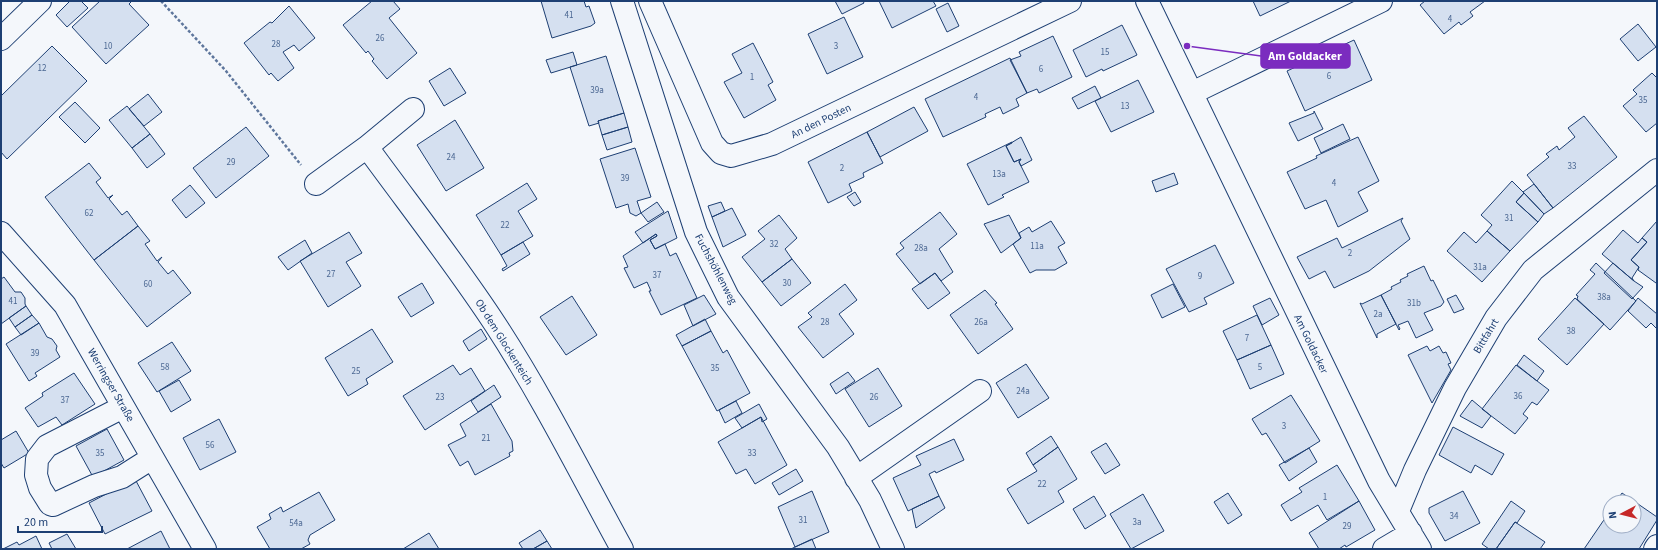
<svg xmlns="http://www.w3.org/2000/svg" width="1658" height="550" viewBox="0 0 1658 550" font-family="'Source Sans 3',sans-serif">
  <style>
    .building { fill: #d5e0f0; stroke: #1d3f73 }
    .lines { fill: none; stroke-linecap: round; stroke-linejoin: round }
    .minor-casing { stroke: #1d3f73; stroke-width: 24 }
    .path { stroke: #5e769c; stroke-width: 2.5; stroke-dasharray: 3 2; stroke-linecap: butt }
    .minor { stroke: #f4f7fb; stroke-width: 22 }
    .labels { text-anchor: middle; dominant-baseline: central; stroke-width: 3; stroke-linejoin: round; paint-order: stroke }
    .number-label { font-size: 9px; fill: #4b6792 }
    .street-label { font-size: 11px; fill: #1d3f73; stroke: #f4f7fb }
    .leader { fill: none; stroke: #7b2cbf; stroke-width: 1.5 }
    .callout-dot { fill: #7b2cbf; stroke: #f4f7fb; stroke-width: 1.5 }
    .callout { fill: #7b2cbf; stroke: #7b2cbf; stroke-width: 1.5 }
    .callout-label { font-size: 12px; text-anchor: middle; font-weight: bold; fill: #fff }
  </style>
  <rect width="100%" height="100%" fill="#f4f7fb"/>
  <path class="building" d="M70 1H81L88 8 67 27 56 15Z
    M100 1H132L129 4 149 25 106 64 72 27Z
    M372 1H393L400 9 389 18 417 53 387 79 372 61 374 59 368 51 366 53 343 25Z
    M541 1H584L586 7 589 6 595 23 591 26 552 38Z
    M835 1H863L864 3 842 14Z
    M879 1H933L936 6 892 28Z
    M1253 1H1291L1260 16Z
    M1425 1H1485L1470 12 1473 16 1461 25 1459 22 1444 34 1420 5Z
    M948 3 959 26 947 32 936 9Z
    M289 6 315 38 299 51 294 45 283 52 294 68 278 81 271 73 269 75 244 43 270 22 272 23Z
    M844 17 863 57 827 74 808 34Z
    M1638 24 1656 47 1638 61 1620 39Z
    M1122 25 1137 55 1103 71 1102 69 1086 77 1073 50Z
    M1053 36 1072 77 1039 93 1037 89 1027 93 1010 60 1021 56 1019 52Z
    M1354 40 1372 80 1305 111 1287 71Z
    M753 43 773 82 768 85 776 100 744 118 724 82 742 73 732 54Z
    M52 46 87 81 7 159 1 152V96Z
    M573 52 577 65 551 73 546 60Z
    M606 56 624 113 598 121 599 123 589 126 570 67Z
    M1010 58 1027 93 1016 99 1019 106 1003 114 1000 107 985 114 986 117 943 137 925 99Z
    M450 68 466 93 444 106 429 81Z
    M1652 73 1657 78V123L1646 132 1623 106 1637 94 1633 90Z
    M1138 80 1154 112 1111 132 1095 101Z
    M1095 86 1101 98 1078 109 1072 98Z
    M148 94 162 112 144 126 129 109Z
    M75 102 100 128 85 143 59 117Z
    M127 106 150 134 132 148 109 120Z
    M914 107 928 131 880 157 867 132Z
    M1314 111 1323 129 1298 141 1289 123 1314 113Z
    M624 113 628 127 602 135 598 121Z
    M1584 116 1617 157 1553 208 1527 175 1549 157 1546 154 1557 146 1559 150 1575 137 1568 128Z
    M455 120 484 168 446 191 417 145Z
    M1343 124 1350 139 1321 153 1314 138Z
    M246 127 269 156 216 198 193 168Z
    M628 127 632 142 607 150 602 135Z
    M867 132 883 163 863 173 864 177 849 184 852 191 828 203 808 162Z
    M150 134 165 154 147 168 132 148Z
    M1021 137 1032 160 1021 166 1019 162 1021 159 1014 162 1006 146Z
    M1358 137 1379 181 1358 192 1368 211 1338 227 1326 200 1305 209 1287 172 1317 158 1316 156Z
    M1012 142V143L1006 146 1014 162 1021 159 1019 162 1029 182 1002 195 1004 197 988 205 967 164Z
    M635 148 651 197 637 201 641 213 636 216 630 213 628 204 616 208 600 159Z
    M89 163 101 178 96 182 108 198 113 195 109 199 122 215 127 211 138 226 94 260 45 197Z
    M1174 173 1178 184 1156 192 1152 181Z
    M1512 181 1524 193 1516 202 1538 222 1510 251 1487 231 1492 225 1481 215Z
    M527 183 537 199 518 211 533 236 501 255 476 215Z
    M1534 184 1553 208 1544 214 1523 192Z
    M190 185 205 203 186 218 172 200Z
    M855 192 861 202 854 206 847 197Z
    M1524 193 1544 214 1538 222 1516 202Z
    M657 202 664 212 648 222 641 213Z
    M721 202 725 211 712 217 708 206Z
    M732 208 746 235 723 247 712 217Z
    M668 211 677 238 655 249 650 240 657 236 656 234 643 243 635 232Z
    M940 212 957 234 939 249 953 272 941 281 935 273 920 284 896 254 904 248 900 243Z
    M779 215 797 238 785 249 792 259 762 282 742 257 765 239 758 231Z
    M1009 215 1021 238 1001 253 984 224Z
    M1403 218 1401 221 1410 239 1369 271 1334 288 1325 271 1309 279 1297 257 1337 238 1342 248Z
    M1051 221 1065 243 1058 247 1067 263 1055 270H1036L1030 273 1013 244 1021 238 1019 233 1029 227 1032 232Z
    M1657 221V282L1656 283 1638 270 1639 267 1631 260 1647 242 1642 238Z
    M138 226 150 241 145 244 157 261 162 257 158 262 168 274 173 270 191 293 147 327 94 260Z
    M1623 230 1638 243 1642 238 1647 242 1631 260 1639 267 1632 278 1634 281 1602 254Z
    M1487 231 1510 251 1482 282 1447 251 1464 232 1476 243Z
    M349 232 362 253 346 262 361 286 328 307 300 261Z
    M656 234 657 236 650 240 655 249 665 244 670 256 676 253 697 298 661 315 649 291H651L647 282 634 288 624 268 628 267 623 256Z
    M305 240 312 253 288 270 278 257Z
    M523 242 530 254 503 271 502 269 507 266 501 255Z
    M1215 245 1234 283 1204 298 1207 304 1189 312 1166 269Z
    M792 259 811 283 781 306 762 282Z
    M1596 263 1636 301 1610 330 1577 299 1578 296 1576 295 1595 274 1590 270Z
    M1613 263 1634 281 1643 287 1632 299 1604 273Z
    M1424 266 1431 281 1433 280 1444 302 1441 306 1424 313 1433 330 1416 338 1408 321 1398 325 1400 329 1399 330 1381 295 1392 289 1391 287 1401 282 1400 280 1408 276 1407 274Z
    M935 273 950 293 928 309 912 289Z
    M4 277 15 292H21L25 298V304L26 306 1 324V279Z
    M422 283 434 303 411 317 398 297Z
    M845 284 857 300 839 314 854 334 823 358 798 327 812 317 808 313Z
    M1173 284 1185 307 1162 318 1151 295Z
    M985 290 997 303 995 304 1013 329 978 354 950 315Z
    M704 295 716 314 693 326 684 305Z
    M1381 295 1396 324 1377 334V338L1360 303 1362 304Z
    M1456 295 1464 309 1454 313 1447 299Z
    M572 296 597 335 566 355 540 317Z
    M1270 298 1279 315 1262 325 1253 306Z
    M1575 298 1604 324 1567 365 1538 339Z
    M1638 298 1657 314V329L1651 323 1646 328 1628 311Z
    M26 306 32 315 15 327 9 318Z
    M32 315 39 323 21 335 15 327Z
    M1257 315 1271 345 1237 360 1223 331Z
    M705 319 711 331 682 346 676 335Z
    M39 323 47 337 52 339 57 346 56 350 60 357 35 373 37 376 29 381 6 344Z
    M372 329 393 362 366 379 368 384 348 396 325 358Z
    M481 329 487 339 469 351 463 341Z
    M711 331 723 353 727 350 750 393 717 411 682 346Z
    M172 342 191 371 157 392 138 363Z
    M1271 345 1284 374 1250 389 1237 360Z
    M1427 346 1430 351 1439 346 1443 353 1446 352 1451 363 1448 364 1451 370 1432 403 1408 355Z
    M1524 355 1544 371 1537 381 1517 365Z
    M1026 364 1049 398 1018 418 996 383Z
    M453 365 460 375 471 368 485 391 425 430 403 396Z
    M1516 365 1549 390 1537 405 1532 402 1523 414 1528 418 1515 434 1482 409Z
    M878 368 902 406 869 427 845 389Z
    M848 372 855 381 836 394 830 384Z
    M74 373 95 404 62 425 56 417 38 427 25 408 43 396 42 393Z
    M179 380 191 400 171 412 159 391Z
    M494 385 501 397 478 412 471 401Z
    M1291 395 1320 441 1285 463 1266 433 1262 435 1252 419Z
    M1472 400 1491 416 1482 428 1460 416Z
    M736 401 742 413 725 423 719 410Z
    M491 404 512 441 513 451 509 453 510 456 475 475 468 461 460 466 448 445 466 436 460 424Z
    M759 404 767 419 762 422 761 417 742 428 735 418Z
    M761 417 787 465 755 484 746 469 736 474 718 442Z
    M219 419 236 452 200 470 183 438Z
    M1453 427 1504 454 1492 475 1475 465 1471 473 1439 455Z
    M107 429 124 460 93 477 76 446Z
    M16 431 29 453 4 468 1 463V440Z
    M1051 436 1058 447 1033 465 1026 453Z
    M954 439 964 460 936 473 935 471 929 474 939 496 908 511 893 478 921 465 916 456Z
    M1106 443 1120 465 1105 474 1091 452Z
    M1058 447 1077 479 1058 491 1064 502 1028 524 1007 489 1037 471 1033 465Z
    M1309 448 1317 462 1289 481 1279 465Z
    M1337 465 1359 501 1327 520 1318 505 1291 521 1281 505 1302 492 1299 488Z
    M796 469 803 481 779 495 772 483Z
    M135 479 152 511 105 534 89 503Z
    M812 491 829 532 795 547 778 507Z
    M1463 491 1480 523 1445 541 1429 513V508Z
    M319 492 335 520 310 535 308 540 310 544 301 549H270L257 527 271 519 269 514 281 507 283 512Z
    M1228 493 1242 515 1228 524 1214 502Z
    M1622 493 1657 517V520L1639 549H1584L1610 511V526H1634V502H1616Z
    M1143 494 1164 531 1131 549 1110 514Z
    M939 496 945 508 916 528 912 509Z
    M1094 496 1106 516 1085 529 1073 509Z
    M1359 501 1375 530 1346 547 1345 545 1339 549H1319L1309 533Z
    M1511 501 1525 511 1517 523 1515 522 1496 549H1489L1482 544Z
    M1515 522 1545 542 1540 549H1496Z
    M540 530 547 541 533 549H523L519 543Z
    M161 531 170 549H127Z
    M429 533 439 549H403Z
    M67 534 76 549H52L49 543Z
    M36 536 42 549H3L17 542 19 545Z
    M812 539 816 549H791L795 547Z
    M547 541 552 549H533Z"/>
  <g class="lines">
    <defs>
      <path id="minor" d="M622 1 696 232 728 297 838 447 870 500 893 549
        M650 1 712 143 721 153 731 156 772 144 1070 1
        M1147 1 1379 481 1420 549
        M1 39 40 1
        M1192 93 1381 1
        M367 147C410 206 455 263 495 324 542 396 581 474 622 549
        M316 184 367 147 413 109
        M1 233 65 305 205 549
        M123 407 47 446 37 459 36 475 40 488 50 504 53 505 94 486 122 477 152 458
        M856 478 980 391
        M1398 511 1415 470 1455 388 1496 318 1533 270 1657 170
        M1384 549 1411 533
        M1655 549 1657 546"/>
    </defs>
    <use href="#minor" class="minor-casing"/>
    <path class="path" d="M161 1 226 71 301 165"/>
    <use href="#minor" class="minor"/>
  </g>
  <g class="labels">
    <g class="number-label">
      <text x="569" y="15">41</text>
      <text x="1450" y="19">4</text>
      <text x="380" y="38">26</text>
      <text x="276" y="44">28</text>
      <text x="108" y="46">10</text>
      <text x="836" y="46">3</text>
      <text x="1105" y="52">15</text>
      <text x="42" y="68">12</text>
      <text x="1041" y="69">6</text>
      <text x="1329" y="76">6</text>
      <text x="752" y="77">1</text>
      <text x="597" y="90">39a</text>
      <text x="976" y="97">4</text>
      <text x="1643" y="100">35</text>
      <text x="1125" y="106">13</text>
      <text x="451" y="157">24</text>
      <text x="231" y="162">29</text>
      <text x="1572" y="166">33</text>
      <text x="842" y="168">2</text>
      <text x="999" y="174">13a</text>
      <text x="625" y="178">39</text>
      <text x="1334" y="183">4</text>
      <text x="89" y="213">62</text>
      <text x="1509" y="218">31</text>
      <text x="505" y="225">22</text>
      <text x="774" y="244">32</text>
      <text x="1037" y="246">11a</text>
      <text x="921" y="248">28a</text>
      <text x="1350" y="253">2</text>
      <text x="1480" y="267">31a</text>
      <text x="331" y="274">27</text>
      <text x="657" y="275">37</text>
      <text x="1200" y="276">9</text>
      <text x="787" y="283">30</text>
      <text x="148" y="284">60</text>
      <text x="1604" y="297">38a</text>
      <text x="13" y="301">41</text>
      <text x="1414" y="303">31b</text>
      <text x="1378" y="314">2a</text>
      <text x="825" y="322">28</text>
      <text x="981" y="322">26a</text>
      <text x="1571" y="331">38</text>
      <text x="1247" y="338">7</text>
      <text x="35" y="353">39</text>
      <text x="165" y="367">58</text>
      <text x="1260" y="367">5</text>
      <text x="715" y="368">35</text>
      <text x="356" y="371">25</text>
      <text x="1023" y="391">24a</text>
      <text x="1518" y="396">36</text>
      <text x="440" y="397">23</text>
      <text x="874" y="397">26</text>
      <text x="65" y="400">37</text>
      <text x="1284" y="426">3</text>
      <text x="486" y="438">21</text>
      <text x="210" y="445">56</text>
      <text x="100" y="453">35</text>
      <text x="752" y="453">33</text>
      <text x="1042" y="484">22</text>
      <text x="1325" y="497">1</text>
      <text x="1454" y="516">34</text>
      <text x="803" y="520">31</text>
      <text x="1137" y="522">3a</text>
      <text x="296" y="523">54a</text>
      <text x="1347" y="526">29</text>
    </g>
    <g class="street-label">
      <text transform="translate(821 121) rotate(-26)">An den Posten</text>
      <text transform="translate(716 269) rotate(62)">Fuchshöhlenweg</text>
      <text transform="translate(1486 336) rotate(-59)">Bittfahrt</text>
      <text transform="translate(504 342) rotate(58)">Ob dem Glockenteich</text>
      <text transform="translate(1311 344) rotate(64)">Am Goldacker</text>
      <text transform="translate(111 385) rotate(60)">Werringser Straße</text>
    </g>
  </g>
  <path class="leader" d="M1187 46L1261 56"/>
  <circle class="callout-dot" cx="1187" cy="46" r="4"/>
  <rect class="callout" x="1261" y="44" width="89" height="24" rx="4"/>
  <g class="callout-label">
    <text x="1305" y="60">Am Goldacker</text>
  </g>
  <rect width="1658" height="550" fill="none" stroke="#1d3f73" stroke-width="4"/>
  <g transform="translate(1622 514) rotate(263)"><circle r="19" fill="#f4f7fb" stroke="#9eadc5"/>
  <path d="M0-3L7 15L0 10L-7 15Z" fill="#c62828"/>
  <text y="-6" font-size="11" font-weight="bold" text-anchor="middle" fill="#1d3f73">N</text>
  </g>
  <path d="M18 526v6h84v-6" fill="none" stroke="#1d3f73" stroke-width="2"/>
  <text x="24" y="526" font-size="12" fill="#1d3f73" stroke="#f4f7fb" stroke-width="3" paint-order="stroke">20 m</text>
</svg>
